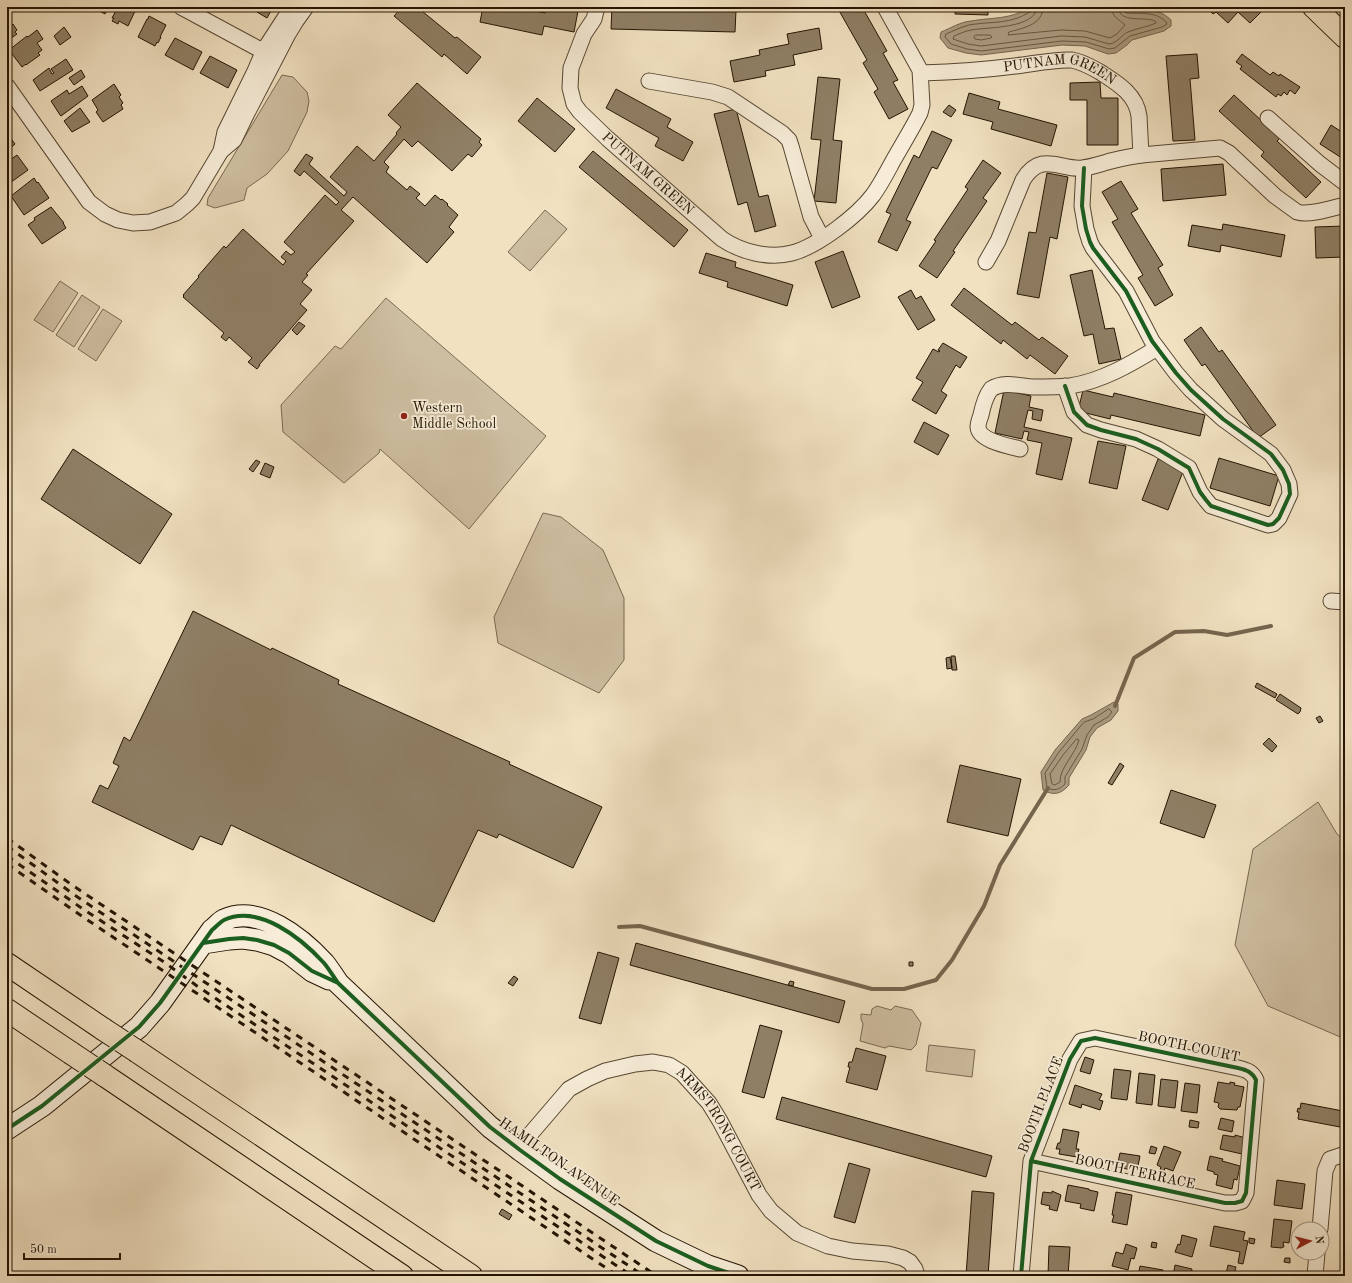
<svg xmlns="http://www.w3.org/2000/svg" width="1352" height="1283" viewBox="0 0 1352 1283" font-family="'Old Standard TT',serif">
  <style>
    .green { fill: #cebea1; stroke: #796952 }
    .water { fill: #ab9b80; stroke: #75654e }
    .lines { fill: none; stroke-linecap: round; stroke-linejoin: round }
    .shore { stroke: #685841; stroke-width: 1 }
    .stream { stroke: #75654e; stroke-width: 4 }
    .building { fill: #8f7f65; stroke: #241402 }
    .minor-casing { stroke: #574732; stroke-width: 17 }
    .secondary-casing { stroke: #241402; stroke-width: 23 }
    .primary-casing { stroke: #241402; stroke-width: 24 }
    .motorway-casing { stroke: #241402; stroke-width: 24 }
    .minor { stroke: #f6ecd7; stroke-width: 15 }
    .secondary { stroke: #f6ecd7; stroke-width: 21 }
    .primary { stroke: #f1e1c1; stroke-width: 22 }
    .motorway { stroke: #f1e1c1; stroke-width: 22 }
    .rail { stroke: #241402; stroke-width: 3; stroke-dasharray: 7 7; stroke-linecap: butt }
    .motorway-bridge-casing { stroke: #241402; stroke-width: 24; stroke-linecap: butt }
    .motorway-bridge { stroke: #f1e1c1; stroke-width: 22 }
    .cycleway-casing { stroke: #f6ecd7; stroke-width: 6 }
    .cycleway { stroke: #1b5e20; stroke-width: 4 }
    .poi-dot { fill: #8f2418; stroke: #f6ecd7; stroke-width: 1.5 }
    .labels { text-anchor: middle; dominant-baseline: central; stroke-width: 3.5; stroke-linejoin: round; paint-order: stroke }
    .street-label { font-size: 14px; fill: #241402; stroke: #f6ecd7 }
    .poi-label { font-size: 14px; fill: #241402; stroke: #f6ecd7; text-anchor: start }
  </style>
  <rect width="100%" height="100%" fill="#f1e1c1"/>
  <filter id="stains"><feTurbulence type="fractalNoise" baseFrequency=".005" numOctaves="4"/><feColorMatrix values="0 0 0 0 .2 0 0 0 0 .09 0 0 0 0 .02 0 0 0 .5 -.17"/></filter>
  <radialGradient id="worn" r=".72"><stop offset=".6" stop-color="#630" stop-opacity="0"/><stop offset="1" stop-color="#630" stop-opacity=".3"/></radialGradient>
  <path class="green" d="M282 75 293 77 307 92 309 101 307 112 288 151 267 174 247 188 244 200 215 208 207 205 208 198Z
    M545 210 567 229 530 271 508 252Z
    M60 281 78 293 53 332 34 320Z
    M82 295 100 307 74 347 56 335Z
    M386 298 546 436 469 529 380 449 379 453 344 483 283 432 281 405 335 346 341 349Z
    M103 309 122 321 96 361 78 349Z
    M543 513 561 517 603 550 624 598V660L599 693 498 643 494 617Z
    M1318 802 1337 834 1345 841V1039L1268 1006 1235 945 1253 849Z
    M877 1006 891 1010 895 1006 912 1010 921 1023 916 1045 911 1050 889 1046 885 1048 860 1041 863 1024 861 1019V1014L871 1015 872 1009Z
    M929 1045 975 1050 972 1077 926 1071Z"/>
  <path class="water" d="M1031 7H1124C1140 15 1153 3 1171 20V26L1164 31 1132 40 1127 45 1116 53 1108 54 1085 46 1062 45 981 55 966 53 948 48 940 38 941 32C951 28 960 22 971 21 994 17 1009 20 1031 7Z
    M1114 702 1118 704V711L1111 720 1097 728 1090 737 1086 750 1069 778V785C1061 794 1054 796 1043 790L1041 772 1055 750 1082 719 1091 715Z"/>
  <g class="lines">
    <path class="shore" d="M1032 7 1031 11C1011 25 991 21 969 25 961 27 953 31 946 34L945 37 951 44 967 49 981 51 1062 41 1086 42 1109 49 1115 48 1130 36 1162 27 1167 24 1166 22C1156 11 1140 14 1126 13L1124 11 1123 7
      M1037 7C1036 29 987 27 971 30 965 31 959 34 954 36L953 39 968 44 981 46 1061 36 1085 37 1109 44C1118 43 1121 35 1128 32 1137 28 1148 27 1156 23L1155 21C1144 16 1119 24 1118 7
      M1043 7C1043 25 1023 28 1009 32L1008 35 1061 30 1085 31 1110 38 1117 34 1125 25C1119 19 1112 18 1112 7
      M976 35H990L992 37 991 38 981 40 975 39 974 37Z
      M1109 709 1112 712 1108 717 1094 725 1087 735 1082 749 1065 777V784C1059 790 1054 791 1047 788L1045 773 1059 752 1084 722 1093 719Z
      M1077 739 1079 740C1075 755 1060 767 1060 782L1055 785 1052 784 1050 774 1063 755Z"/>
    <path class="stream" d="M1115 706 1134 658 1175 632 1204 631 1227 635 1271 626
      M619 927 640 926 872 989H904L936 980 952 960 984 906 1000 865 1048 788"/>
  </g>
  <path class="building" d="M91 7H108L105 14 94 8V11L90 9Z
    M118 7H131L136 9 128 26 119 21 118 24 112 21 114 18H112Z
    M253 7H273L267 18 257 12 258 10Z
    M402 7H417L455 38 457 37 481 57 467 74 444 54 442 57 394 16Z
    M483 7H516L545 13 546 7H561L578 11 574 32 544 26 542 35 480 22Z
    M612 7 736 10 735 32 611 29Z
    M837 7H862L887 51 883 53 898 80 893 82 908 109 889 119 874 92 878 89 863 63 867 60Z
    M956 7H988V15L955 14Z
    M1206 7H1266L1250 23 1238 12 1228 23 1216 12 1213 14Z
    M149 16 166 25 160 37H161L158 43 157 42 155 46 138 37 147 19H148Z
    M7 21 11 26 13 24 17 30 15 32 17 34 7 41Z
    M64 27 71 37 60 45 54 36Z
    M819 28 822 49 793 55 795 65 765 71 766 76 734 82 730 61 760 55 759 50 789 44 787 34Z
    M37 30 43 39 37 43 42 50 38 53 40 55 26 65V64L22 67 9 50 27 36 28 37Z
    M175 38 202 52 193 70 165 55Z
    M1197 54 1199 78 1190 79 1195 140 1173 141 1166 56Z
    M1242 54 1270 75 1273 72 1279 76 1280 74 1300 87 1295 94 1290 90 1287 95 1284 92 1281 96 1278 94 1276 97 1240 69 1242 66 1236 62Z
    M210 56 237 70 228 88 200 73Z
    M66 59 73 70 40 91 33 80 49 68 52 74 54 73 51 69Z
    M81 70 85 77 74 85 69 78Z
    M818 77 840 79 833 140 842 141 836 203 814 201 821 140 811 139Z
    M1100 82 1101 98H1118V145H1087V100H1070V83Z
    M417 83 481 139 479 142 482 145 472 157 468 154 452 171 418 141 412 147 404 139 384 162 389 167 386 172 407 190 410 186 420 194 416 198 425 206 435 195 441 200 442 199 448 204 447 205 458 215 449 227 454 232 427 263 353 197 341 210 354 221 306 274 308 275 302 282 312 290 300 304 307 310 259 365H260L257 369 248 362 252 358 229 337 226 341 221 337 224 333 183 297 184 296 183 295 199 277 198 276 224 246 226 248 243 229 283 265 286 261 281 257 286 251 291 255 295 252 284 242 325 195 336 205 339 202 304 171 300 176 294 171 306 154 313 158 309 164 344 196 347 192 330 177 357 146 374 161 397 134 396 133 401 127 388 115Z
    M114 84 121 95 119 97 123 103 121 105 123 109 103 122 96 112 98 110 92 100Z
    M82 86 88 96 61 116 60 115 51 101 67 90 69 94Z
    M616 89 671 119 667 127 693 142 683 161 655 146 659 138 606 108Z
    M969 93 1000 102 998 109 1057 125 1051 146 991 129 993 122 963 114Z
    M1234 95 1280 138 1277 141 1321 182 1306 198 1261 156 1264 152 1219 111Z
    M537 98 575 129 555 152 518 121Z
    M949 105 956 110 951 117 943 112Z
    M80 108 90 122 72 132 64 121Z
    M736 109 759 197 768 195 776 226 755 232 747 202 738 205 714 114Z
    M1331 125 1345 134V160L1320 144Z
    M932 131 952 140 937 169 932 167 906 220 911 222 897 251 878 242 891 214 886 212 914 155 919 158Z
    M7 133 15 144 7 151Z
    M593 151 688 230 674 247 579 167Z
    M17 155 28 170 7 185V162Z
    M983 160 1001 173 983 198 987 201 953 251 955 252 937 278 919 266 936 241 934 240 968 189 965 187Z
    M1223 164 1226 195 1163 201 1161 169Z
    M1047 173 1068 177 1057 239 1050 237 1039 298 1017 294 1029 232 1036 233Z
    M34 178 37 183 38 182 49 198 24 215 11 196Z
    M1121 181 1138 209 1131 213 1163 265 1158 268 1173 295 1155 306 1138 278 1143 275 1112 222 1118 219 1102 192Z
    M51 207 64 223H63L66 228 42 244 28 225 35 220 34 218Z
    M1223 224 1285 235 1281 257 1221 245 1220 252 1188 246 1192 225 1222 230Z
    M1345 226V257L1316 258 1315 227Z
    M843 251 860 297 832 308 815 262Z
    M706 253 736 262 735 267 793 285 787 306 727 287 728 282 699 273Z
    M1092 270 1105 329 1114 328 1121 359 1099 364 1093 334 1084 336 1070 275Z
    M964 288 1012 325 1015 322 1039 340 1042 337 1068 356 1055 374 1030 355 1027 359 1003 340 1001 344 951 305Z
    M911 290 916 299 921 296 935 320 918 330 898 297Z
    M299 322 305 326 297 335 292 330Z
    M1201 327 1219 352 1222 350 1276 425 1258 438 1205 364 1202 366 1184 340Z
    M943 343 967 357 960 368 956 365 941 391 947 395 936 414 912 400 923 382 916 378 933 349 939 352 940 351 938 350Z
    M1004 390 1031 396 1029 407 1043 410 1041 421 1032 419 1033 411 1028 410 1024 427 1072 438 1062 480 1036 474 1042 443 1027 440 1029 432 1024 431 1022 439 995 433Z
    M1083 390 1113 397 1114 393 1205 415 1200 436 1111 415 1110 419 1078 411Z
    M924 422 949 435 938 455 914 442Z
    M1098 441 1126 446 1117 489 1089 483Z
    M73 449 172 514 140 564 41 499Z
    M1219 458 1279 476 1270 506 1210 488Z
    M1158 459 1184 469 1168 510 1142 500Z
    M256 460 260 462 253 472 249 469Z
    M265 463 274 467 270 478 260 474Z
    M193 611 271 650 272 648 339 680 338 684 510 762 509 764 602 807 573 868 499 834 497 838 478 830 434 922 231 825 222 845 200 836 193 850 92 802 100 785 108 789 119 766 113 763 124 737 130 741Z
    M951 656H955L957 670H952Z
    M950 657 952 668 947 669 946 658Z
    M1257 683 1277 694 1275 698 1255 687Z
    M1280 694 1301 708 1300 712 1298 714 1276 700Z
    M1320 716 1323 721 1319 723 1316 718Z
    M1269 738 1277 746 1272 752 1263 744Z
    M1120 763 1124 766 1112 785 1108 783Z
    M960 765 1021 779 1008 836 947 822Z
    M1171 790 1216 805 1204 838 1160 823Z
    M636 943 845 1001 839 1023 630 965Z
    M598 952 619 958 601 1024 579 1018Z
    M909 962H913V966H909Z
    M514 976 518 979 513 986 508 983Z
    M790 981 794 982 793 986 788 985Z
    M760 1025 782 1031 764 1098 742 1092Z
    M856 1048 886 1056 877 1090 846 1082 850 1067H848L849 1062H852Z
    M1085 1057 1094 1060 1090 1074 1080 1071Z
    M1114 1069 1131 1071 1127 1100 1111 1098Z
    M1139 1073 1155 1075 1152 1105 1136 1103Z
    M1161 1079 1178 1081 1175 1108 1158 1106Z
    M1218 1082 1230 1084V1082L1235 1083 1234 1085 1244 1087 1240 1107H1238L1237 1110 1220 1109 1218 1107 1219 1103 1214 1102Z
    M1185 1083 1200 1085 1197 1113 1181 1111Z
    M1075 1085 1102 1094 1099 1100 1103 1101 1100 1110 1082 1104 1081 1108 1069 1104Z
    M782 1097 992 1156 986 1177 776 1119Z
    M1301 1103 1343 1111 1342 1117 1344 1118V1121H1341L1340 1127 1298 1119 1299 1112H1297L1298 1108 1300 1109Z
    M1221 1118 1234 1121 1232 1132 1218 1129Z
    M1190 1120 1199 1122 1198 1128 1189 1127Z
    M1063 1129 1079 1132 1076 1149H1079L1077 1157 1059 1154 1060 1149H1056L1058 1143H1060Z
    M1223 1135 1235 1137V1135L1246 1138 1242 1154 1220 1149Z
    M1151 1146 1157 1148 1155 1154 1149 1153Z
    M1164 1146 1181 1152 1173 1171 1165 1168 1164 1171 1160 1170 1161 1167 1157 1165Z
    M1120 1153 1140 1156 1137 1171 1117 1167Z
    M1210 1156 1223 1159 1222 1161 1240 1166 1237 1180 1234 1179 1232 1189 1216 1185 1218 1175 1214 1174V1172L1207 1170Z
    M849 1163 870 1169 855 1223 834 1217Z
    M1277 1180 1305 1184 1302 1209 1274 1205Z
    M1068 1185 1089 1189V1190L1098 1192 1094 1211 1080 1208 1081 1204 1065 1201Z
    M972 1191 994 1193 988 1276H966Z
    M1052 1191 1061 1195 1057 1211 1049 1209 1050 1206 1041 1204 1043 1192 1052 1193Z
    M1116 1192 1132 1195 1127 1225 1112 1222 1114 1215H1112Z
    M502 1209 512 1215 509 1220 499 1214Z
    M1274 1219 1292 1221 1289 1243 1283 1242 1284 1247H1282V1248L1271 1247Z
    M1214 1226 1245 1232 1243 1240 1248 1241 1243 1264 1238 1263 1240 1252 1210 1246Z
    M1182 1235 1197 1239 1192 1257 1175 1252 1178 1244 1180 1245Z
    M1249 1238 1255 1239 1254 1244 1249 1243Z
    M1152 1242 1157 1243 1156 1248 1151 1247Z
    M1126 1244 1137 1248 1134 1259 1131 1258 1128 1270 1112 1266 1116 1252 1123 1254Z
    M1049 1246 1070 1247 1068 1276H1048Z
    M1285 1258H1290V1263L1284 1262Z
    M1175 1265 1192 1269 1191 1276H1173Z
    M1228 1265 1236 1267 1234 1275 1226 1274Z
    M1140 1266 1163 1270 1162 1276H1138Z"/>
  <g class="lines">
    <defs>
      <g id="minor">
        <path d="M181 7 257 48 264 50 272 54"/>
        <path id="s1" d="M597 7 594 19 584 34 571 68 570 88 574 104 580 112 608 139 722 239C741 252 769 259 792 253 818 246 857 216 873 195 881 184 887 172 893 161 902 145 912 129 920 113L922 105 920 70 885 7"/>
        <path id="s2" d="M921 73C953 72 984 70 1015 66 1032 64 1056 59 1072 60 1083 62 1091 67 1100 72 1117 83 1136 94 1139 116L1141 155 1220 148 1229 153 1275 196 1297 212C1309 216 1333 208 1345 205"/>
        <path d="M649 81 712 92 728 97 782 133 789 140 791 146 811 217 822 238"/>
        <path d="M7 86 89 202 105 214 118 220 133 223 150 222 176 213 187 204 193 198 221 151 225 132 255 71 264 50 292 7"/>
        <path d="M1268 118 1320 164 1345 183"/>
        <path d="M221 151 234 140 245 117 288 34 296 21 306 7"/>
        <path d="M986 262 998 241 1023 180C1041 150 1061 171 1083 168 1090 167 1097 165 1104 163 1116 159 1128 157 1141 155"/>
        <path d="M1065 386 1074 412 1087 425 1101 430 1136 439 1158 449 1189 468 1200 492 1206 500 1211 506 1268 525 1273 524 1279 518 1290 494 1289 484 1283 470 1271 454 1223 419 1191 390 1176 373 1152 341 1126 291 1093 248 1090 242 1086 229 1082 206 1084 168"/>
        <path d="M1020 449C1009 446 979 441 978 427 978 423 980 418 981 415 983 405 985 397 991 389 1004 381 1019 386 1033 387 1045 387 1058 387 1070 386 1102 381 1131 364 1157 348"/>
        <path d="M1331 601 1345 602"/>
        <path id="s3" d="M520 1150 527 1138 569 1089 587 1079 605 1071 635 1064 653 1062 669 1065 682 1073 709 1103 720 1121 759 1195 771 1211 797 1233 828 1246 852 1251 888 1254 903 1258 910 1262 915 1269 917 1276"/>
        <path d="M1320 1229 1325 1171 1330 1159 1345 1154"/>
        <path d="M1021 1276 1031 1161 1070 1059 1081 1041 1095 1038 1238 1068C1247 1070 1252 1072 1256 1080L1246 1193 1242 1201 1235 1203H1225L1031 1161"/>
        <path d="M1315 1276 1317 1253"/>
      </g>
      <path id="secondary" d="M203 943 229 939 243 938 257 940 274 945 289 953 312 971 329 979
        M7 1129 42 1106 139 1027 160 1003 212 930C216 927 220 922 224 920 259 904 301 938 324 963 329 969 333 976 338 983L490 1127 520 1150 560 1179 656 1241 708 1266 738 1276"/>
      <path id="primary" d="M1314 7 1345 37"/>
      <path id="motorway" d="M7 964 103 1029
        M7 1010 71 1053
        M138 1052 471 1276
        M104 1075 402 1276"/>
    </defs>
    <use href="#minor" class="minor-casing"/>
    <use href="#secondary" class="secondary-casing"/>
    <use href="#primary" class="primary-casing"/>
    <use href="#motorway" class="motorway-casing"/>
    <use href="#minor" class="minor"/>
    <use href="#secondary" class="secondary"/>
    <use href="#primary" class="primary"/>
    <use href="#motorway" class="motorway"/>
    <path class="rail" d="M7 838 72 885 657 1276
      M7 846 76 896 644 1276
      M7 856 80 907 164 962 197 986 632 1276
      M7 864 86 919 618 1276"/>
    <defs>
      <path id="motorway-bridge" d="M103 1029 138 1052
        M71 1053 104 1075"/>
    </defs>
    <use href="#motorway-bridge" class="motorway-bridge-casing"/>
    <use href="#motorway-bridge" class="motorway-bridge"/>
    <defs>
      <path id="cycleway" d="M1065 386 1074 412 1087 425 1101 430 1136 439 1158 449 1189 468 1200 492 1206 500 1211 506 1268 525 1273 524 1279 518 1290 494 1289 484 1283 470 1271 454 1223 419 1191 390 1176 373 1152 341 1126 291 1093 248 1090 242 1086 229 1082 206 1084 168
        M203 943 229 939 243 938 257 940 274 945 289 953 312 971 336 982
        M7 1129 42 1106 139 1027 160 1003 212 930C216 927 220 922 224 920 259 904 301 938 324 963 329 969 333 976 338 983L490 1127 520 1150 560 1179 656 1241 708 1266 738 1276
        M1021 1276 1031 1161 1070 1059 1081 1041 1095 1038 1238 1068C1247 1070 1252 1072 1256 1080L1246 1193 1242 1201 1235 1203H1225L1031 1161"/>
    </defs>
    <use href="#cycleway" class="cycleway-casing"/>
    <use href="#cycleway" class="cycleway"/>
  </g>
  <circle class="poi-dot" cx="404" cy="416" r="4"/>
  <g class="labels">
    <g class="street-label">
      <text stroke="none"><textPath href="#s2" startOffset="141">PUTNAM GREEN</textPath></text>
      <text stroke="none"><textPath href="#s1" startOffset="205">PUTNAM GREEN</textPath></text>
      <text transform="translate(1189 1047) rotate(12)">BOOTH COURT</text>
      <text transform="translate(1041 1105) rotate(-69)">BOOTH PLACE</text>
      <text stroke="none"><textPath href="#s3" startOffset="266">ARMSTRONG COURT</textPath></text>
      <text transform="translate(559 1162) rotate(35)">HAMILTON AVENUE</text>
      <text transform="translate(1135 1172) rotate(12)">BOOTH TERRACE</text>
    </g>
    <g class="poi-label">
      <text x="412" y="408">Western<tspan x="412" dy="16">Middle School</tspan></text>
    </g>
  </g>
  <rect width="1352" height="1283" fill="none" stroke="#f1e1c1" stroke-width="24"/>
  <rect x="8" y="8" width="1336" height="1267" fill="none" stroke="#241402" stroke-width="2"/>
  <rect x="12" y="12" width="1328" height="1259" fill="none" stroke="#241402"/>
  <g transform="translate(1310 1241) rotate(83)"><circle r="19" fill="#f6ecd7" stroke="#a29682"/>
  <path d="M0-3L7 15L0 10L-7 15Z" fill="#8f2418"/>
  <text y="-6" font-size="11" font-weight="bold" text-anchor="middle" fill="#241402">N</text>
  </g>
  <path d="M24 1253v6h96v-6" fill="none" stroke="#241402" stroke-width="2"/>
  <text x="30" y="1253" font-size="12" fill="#241402" stroke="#f6ecd7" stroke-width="3" paint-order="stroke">50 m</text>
  <rect width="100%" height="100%" filter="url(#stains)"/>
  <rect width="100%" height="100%" fill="url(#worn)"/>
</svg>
